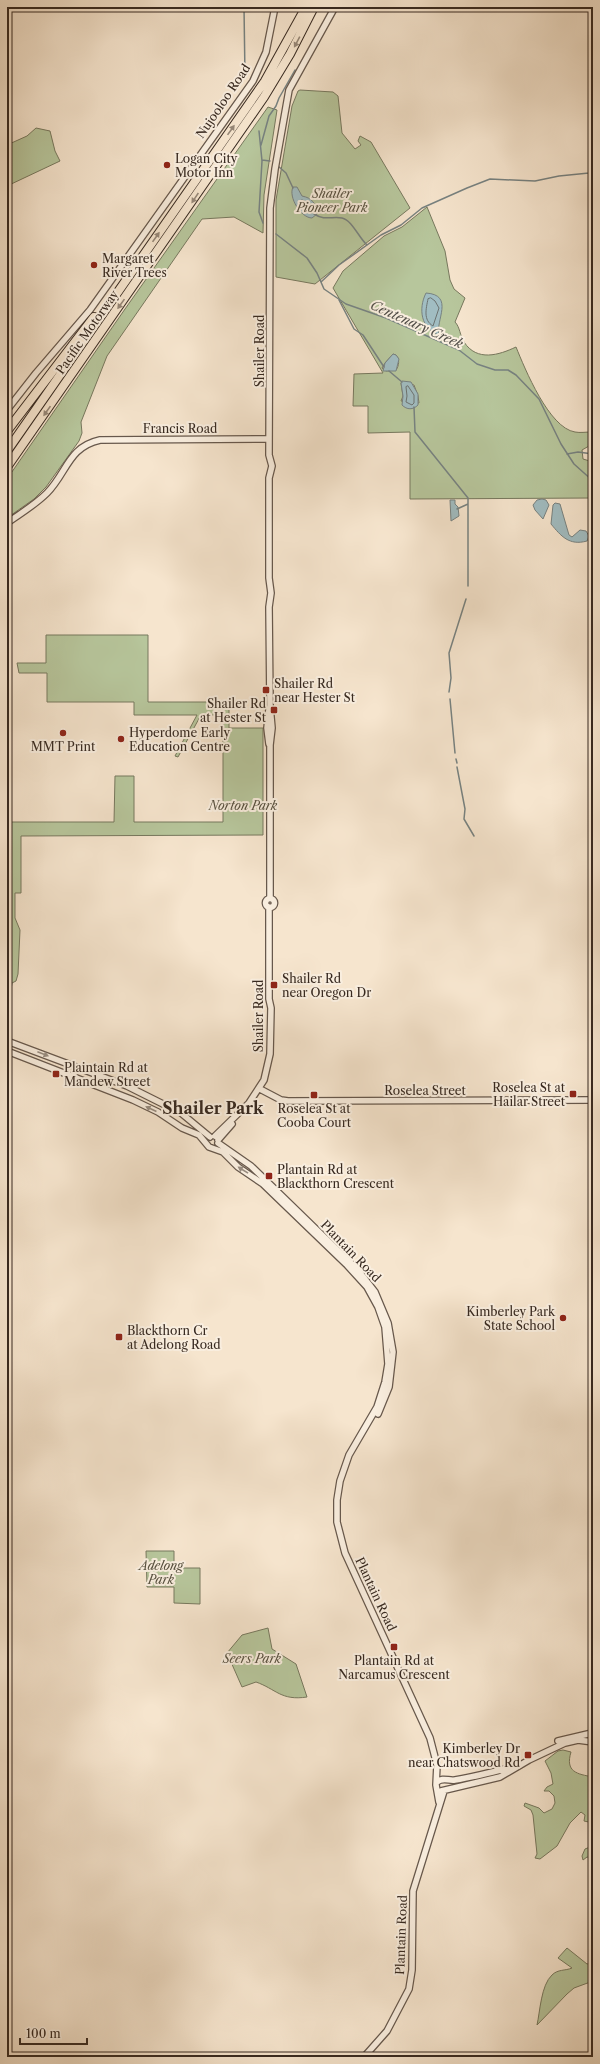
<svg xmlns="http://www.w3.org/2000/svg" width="600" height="2064" viewBox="0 0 600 2064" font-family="'Libre Caslon Text',serif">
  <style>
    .green { fill: #b7c69c; stroke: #77785e; fill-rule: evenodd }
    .water { fill: #a1bdc2; stroke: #778281 }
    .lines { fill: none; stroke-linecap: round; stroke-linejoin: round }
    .shore { stroke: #6c7371; stroke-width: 1 }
    .stream { stroke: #778281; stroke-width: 1.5 }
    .tertiary-casing { stroke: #67584c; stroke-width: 8 }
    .motorway-casing { stroke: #372920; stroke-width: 10 }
    .tertiary { stroke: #f9eedf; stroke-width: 5.5 }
    .motorway { stroke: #f6e5ce; stroke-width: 8 }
    .oneway { fill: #968777 }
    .oneway2 { fill: #988c80 }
    .poi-dot { fill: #8f2418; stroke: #f9eedf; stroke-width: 1.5 }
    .labels { text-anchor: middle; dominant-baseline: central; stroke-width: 4; stroke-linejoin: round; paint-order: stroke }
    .street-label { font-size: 12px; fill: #372920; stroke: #f9eedf }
    .poi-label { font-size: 12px; fill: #372920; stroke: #f9eedf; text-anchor: start }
    .park-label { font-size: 12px; font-style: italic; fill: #57503f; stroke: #f9eedf }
    .water-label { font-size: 13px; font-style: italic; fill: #524e48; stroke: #f9eedf }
    .district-label { font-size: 16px; font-weight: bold; fill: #372920; stroke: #f9eedf }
  </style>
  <rect width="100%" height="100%" fill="#f6e5ce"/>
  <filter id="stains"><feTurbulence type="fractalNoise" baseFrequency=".005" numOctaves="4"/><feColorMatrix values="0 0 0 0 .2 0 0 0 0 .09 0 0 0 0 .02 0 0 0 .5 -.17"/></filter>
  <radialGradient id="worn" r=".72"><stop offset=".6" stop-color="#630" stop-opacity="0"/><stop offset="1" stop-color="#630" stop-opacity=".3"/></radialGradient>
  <path class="green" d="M300 90 333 92 338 96 342 133 355 149 361 145 358 141 360 136 371 142 410 208 315 284 276 277V200L292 106 298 91Z
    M268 107 277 110 264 195 263 233 234 217 202 219 107 356 81 422 82 433 79 441 46 487 34 499 7 518V479L125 309Z
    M36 128 50 131 55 151 60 161 7 186V145L27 136Z
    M427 207 445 251 450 280 454 289 465 298 455 322C460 327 460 336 464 342 477 362 499 355 516 347 525 369 549 428 575 432 580 433 586 432 591 432L589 446 582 450 583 459 593 462V498L410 499V432L368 433V406H353L354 374 383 373 333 288 343 271 384 236 402 227ZM393 354 396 355C400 359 399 366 396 370L386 371 382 368 385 363ZM401 383 414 385 418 396 419 403 401 401 403 396Z
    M46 635H148V702H229V728H263V835L21 836V893H15V918L20 930 18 974 16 981 12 983 10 997 7 1002V822H114L115 776H134V822H223V715H201L178 757 175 756 197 715H134V702H47V673H19L17 663H46Z
    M146 1551H174V1568H200V1604L174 1603V1587H147Z
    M268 1628 272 1649 296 1664 307 1697C281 1701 276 1689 256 1682L242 1687 227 1653 242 1635Z
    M563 1750 571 1752C565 1772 577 1774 593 1777V1823L584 1821 585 1815 581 1812 570 1823 557 1846 540 1859 535 1858 537 1854 533 1815 531 1810 524 1806 525 1803 539 1808 544 1813 552 1809 555 1803 554 1796 549 1791H544L547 1787 553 1784 551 1773 545 1761 558 1751Z
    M590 1847 593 1849V1858L587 1857 583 1860 582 1856 585 1849Z
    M567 1948 587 1964 593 1963V1981L574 1988 567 1994 537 2025C540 2012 541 1985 552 1975 558 1969 565 1971 572 1968L558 1958Z"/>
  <path class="water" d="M293 187H297L302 196C312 198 316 203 317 214L312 218C301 218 288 197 293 187Z
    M426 293C455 295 435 321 439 335 421 329 418 309 426 293Z
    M393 354 396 355 399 359 396 371H383L385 363Z
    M402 381 411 382 418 394V405C413 410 407 410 402 405L403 396 401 383Z
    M542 499 546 500 549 505 543 519 535 510 533 505 537 500Z
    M450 500H455V504L458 507 459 516 451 521Z
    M555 503 560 504 569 535 572 537 580 530 586 531 589 536 587 541C569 546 561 536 551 524L553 505Z"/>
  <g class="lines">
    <path class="shore" d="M302 200 309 203 313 208 312 213 306 212 300 203Z
      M431 298 435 301 439 308 433 326C423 320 426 309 428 299Z
      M408 386 414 395V403L412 405 406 402 407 396 406 387Z"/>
    <path class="stream" d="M244 7 245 77
      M259 131 262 161 259 212 263 223
      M261 145 269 116 276 106 279 98 295 70
      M262 160 270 161
      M278 166 286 173 293 188
      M314 214C325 221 332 216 342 218 352 220 359 238 367 245
      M276 234 307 258 317 273 324 289 346 304 386 318 459 350 477 364 495 370H508L516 375 539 399 561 444 574 464 593 481
      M321 282 339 265 381 235 401 225 422 208 467 188 490 179 535 181 559 176 589 173 593 170
      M339 300 354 329 363 335 384 367
      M389 371 402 382
      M414 407 415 432 468 498V586
      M567 454 578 452 593 454
      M457 509 468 504
      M449 692 451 678 449 653 466 599
      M450 699 455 753
      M456 759 457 763
      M457 767 465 809 464 819 474 836"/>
    <defs>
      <path id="tertiary" d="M7 410 36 373 90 310 253 81 266 52 275 7
        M7 523C21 513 35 505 47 493 67 473 68 447 100 440L269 439
        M269 709 267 728 269 744
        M270 898V745L272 728 270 706 269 607 271 593 269 578V478L272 466 269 455 270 208 275 169 289 90 335 7
        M265.5 903a4.5 4.5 0 1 1 9 0a4.5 4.5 0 1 1-9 0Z
        M7 1041 127 1086 181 1113 210 1137
        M7 1051 133 1100 158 1112 182 1128 199 1135 209 1147 223 1152 238 1167 263 1184 346 1264 367 1287 378 1307 385 1327 388 1364 385 1382 377 1407 349 1455 340 1481 337 1500V1522L345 1553 430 1738 437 1765 436 1785 439 1802
        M260 1089 281 1100 288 1101 593 1100
        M215 1136 249 1103 264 1080 270 1054 271 1008 269 999V907
        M218 1140 232 1124
        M218 1143 251 1166 357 1269 375 1292 388 1323 393 1352 389 1387 378 1414
        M558 1741 592 1733 593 1735
        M437 1782C442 1777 449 1781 455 1780 475 1777 495 1771 514 1767
        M441 1791 500 1777 529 1760 565 1743 578 1740 593 1742
        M364 2057 387 2031 409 1989 412 1970 413 1891 444 1791"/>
      <path id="motorway" d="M7 431 94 317
        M7 451 265 81 306 7
        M7 467 264 97 290 54 314 7"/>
    </defs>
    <use href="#tertiary" class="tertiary-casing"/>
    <use href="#motorway" class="motorway-casing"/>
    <use href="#tertiary" class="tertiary"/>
    <use href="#motorway" class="motorway"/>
  </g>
  <defs><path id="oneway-solid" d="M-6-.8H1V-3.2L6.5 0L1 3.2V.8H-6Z"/></defs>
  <g class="oneway">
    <use href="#oneway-solid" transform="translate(297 42) rotate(118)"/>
    <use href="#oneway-solid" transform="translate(231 130) rotate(-55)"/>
    <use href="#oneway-solid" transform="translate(195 198) rotate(124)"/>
    <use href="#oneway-solid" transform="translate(156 237) rotate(-55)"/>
    <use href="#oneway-solid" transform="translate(121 304) rotate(125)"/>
    <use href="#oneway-solid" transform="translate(47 411) rotate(125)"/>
  </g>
  <g class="oneway2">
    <use href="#oneway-solid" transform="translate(43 1054) rotate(21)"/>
    <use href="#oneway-solid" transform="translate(151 1109) rotate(-155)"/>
    <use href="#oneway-solid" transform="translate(243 1170) rotate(-148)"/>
  </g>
  <g class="poi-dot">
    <circle cx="167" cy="165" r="4"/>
    <circle cx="94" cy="265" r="4"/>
    <rect x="262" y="686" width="8" height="8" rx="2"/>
    <rect x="270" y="706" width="8" height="8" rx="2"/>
    <circle cx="63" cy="733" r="4"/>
    <circle cx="121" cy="739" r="4"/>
    <rect x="270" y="981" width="8" height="8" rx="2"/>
    <rect x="52" y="1070" width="8" height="8" rx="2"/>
    <rect x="569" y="1090" width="8" height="8" rx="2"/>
    <rect x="310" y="1091" width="8" height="8" rx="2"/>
    <rect x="265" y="1172" width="8" height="8" rx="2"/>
    <circle cx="563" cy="1318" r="4"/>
    <rect x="115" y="1333" width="8" height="8" rx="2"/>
    <rect x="390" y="1643" width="8" height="8" rx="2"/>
    <rect x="524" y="1751" width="8" height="8" rx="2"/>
  </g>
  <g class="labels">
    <g class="street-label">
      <text transform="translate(223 101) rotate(-56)">Nujooloo Road</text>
      <text transform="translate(87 332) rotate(-55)">Pacific Motorway</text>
      <text transform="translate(259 351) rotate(-90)">Shailer Road</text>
      <text x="180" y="428">Francis Road</text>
      <text transform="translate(258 1016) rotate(-90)">Shailer Road</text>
      <text x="425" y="1090">Roselea Street</text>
      <text transform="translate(351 1251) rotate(46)">Plantain Road</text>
      <text transform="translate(376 1594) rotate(65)">Plantain Road</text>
      <text transform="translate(401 1935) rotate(-88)">Plantain Road</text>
    </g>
    <g class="poi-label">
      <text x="175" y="158">Logan City<tspan x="175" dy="14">Motor Inn</tspan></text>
      <text x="102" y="258">Margaret<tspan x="102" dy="14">River Trees</tspan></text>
      <text x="274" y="683">Shailer Rd<tspan x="274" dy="14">near Hester St</tspan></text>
      <text x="266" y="703" text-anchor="end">Shailer Rd<tspan x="266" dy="14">at Hester St</tspan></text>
      <text x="129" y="732">Hyperdome Early<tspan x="129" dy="14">Education Centre</tspan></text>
      <text x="63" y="746" text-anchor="middle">MMT Print</text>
      <text x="282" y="978">Shailer Rd<tspan x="282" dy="14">near Oregon Dr</tspan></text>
      <text x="64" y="1067">Plaintain Rd at<tspan x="64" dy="14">Mandew Street</tspan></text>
      <text x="565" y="1087" text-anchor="end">Roselea St at<tspan x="565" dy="14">Hailar Street</tspan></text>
      <text x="314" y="1108" text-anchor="middle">Roselea St at<tspan x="314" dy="14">Cooba Court</tspan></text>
      <text x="277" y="1169">Plantain Rd at<tspan x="277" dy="14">Blackthorn Crescent</tspan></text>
      <text x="555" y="1311" text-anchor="end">Kimberley Park<tspan x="555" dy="14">State School</tspan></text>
      <text x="127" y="1330">Blackthorn Cr<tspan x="127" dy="14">at Adelong Road</tspan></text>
      <text x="394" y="1660" text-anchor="middle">Plantain Rd at<tspan x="394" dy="14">Narcamus Crescent</tspan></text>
      <text x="520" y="1748" text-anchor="end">Kimberley Dr<tspan x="520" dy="14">near Chatswood Rd</tspan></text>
    </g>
    <g class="park-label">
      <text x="332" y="193">Shailer<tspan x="332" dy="14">Pioneer Park</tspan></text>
      <text x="243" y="805">Norton Park</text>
      <text x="161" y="1565">Adelong<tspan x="161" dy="14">Park</tspan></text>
      <text x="252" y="1658">Seers Park</text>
    </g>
    <g class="water-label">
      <text transform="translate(417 324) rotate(24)">Centenary Creek</text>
    </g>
    <g class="district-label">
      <text x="213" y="1108">Shailer Park</text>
    </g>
  </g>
  <rect width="600" height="2064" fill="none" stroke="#f6e5ce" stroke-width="24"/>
  <rect x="8" y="8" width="584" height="2048" fill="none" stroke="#372920" stroke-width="2"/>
  <rect x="12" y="12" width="576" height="2040" fill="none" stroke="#372920"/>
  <path d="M20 2038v6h67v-6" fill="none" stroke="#372920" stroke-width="2"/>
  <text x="26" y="2038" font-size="12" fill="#372920" stroke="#f9eedf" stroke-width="3" paint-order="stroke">100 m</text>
  <rect width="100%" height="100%" filter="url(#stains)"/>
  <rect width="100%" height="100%" fill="url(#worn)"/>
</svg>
